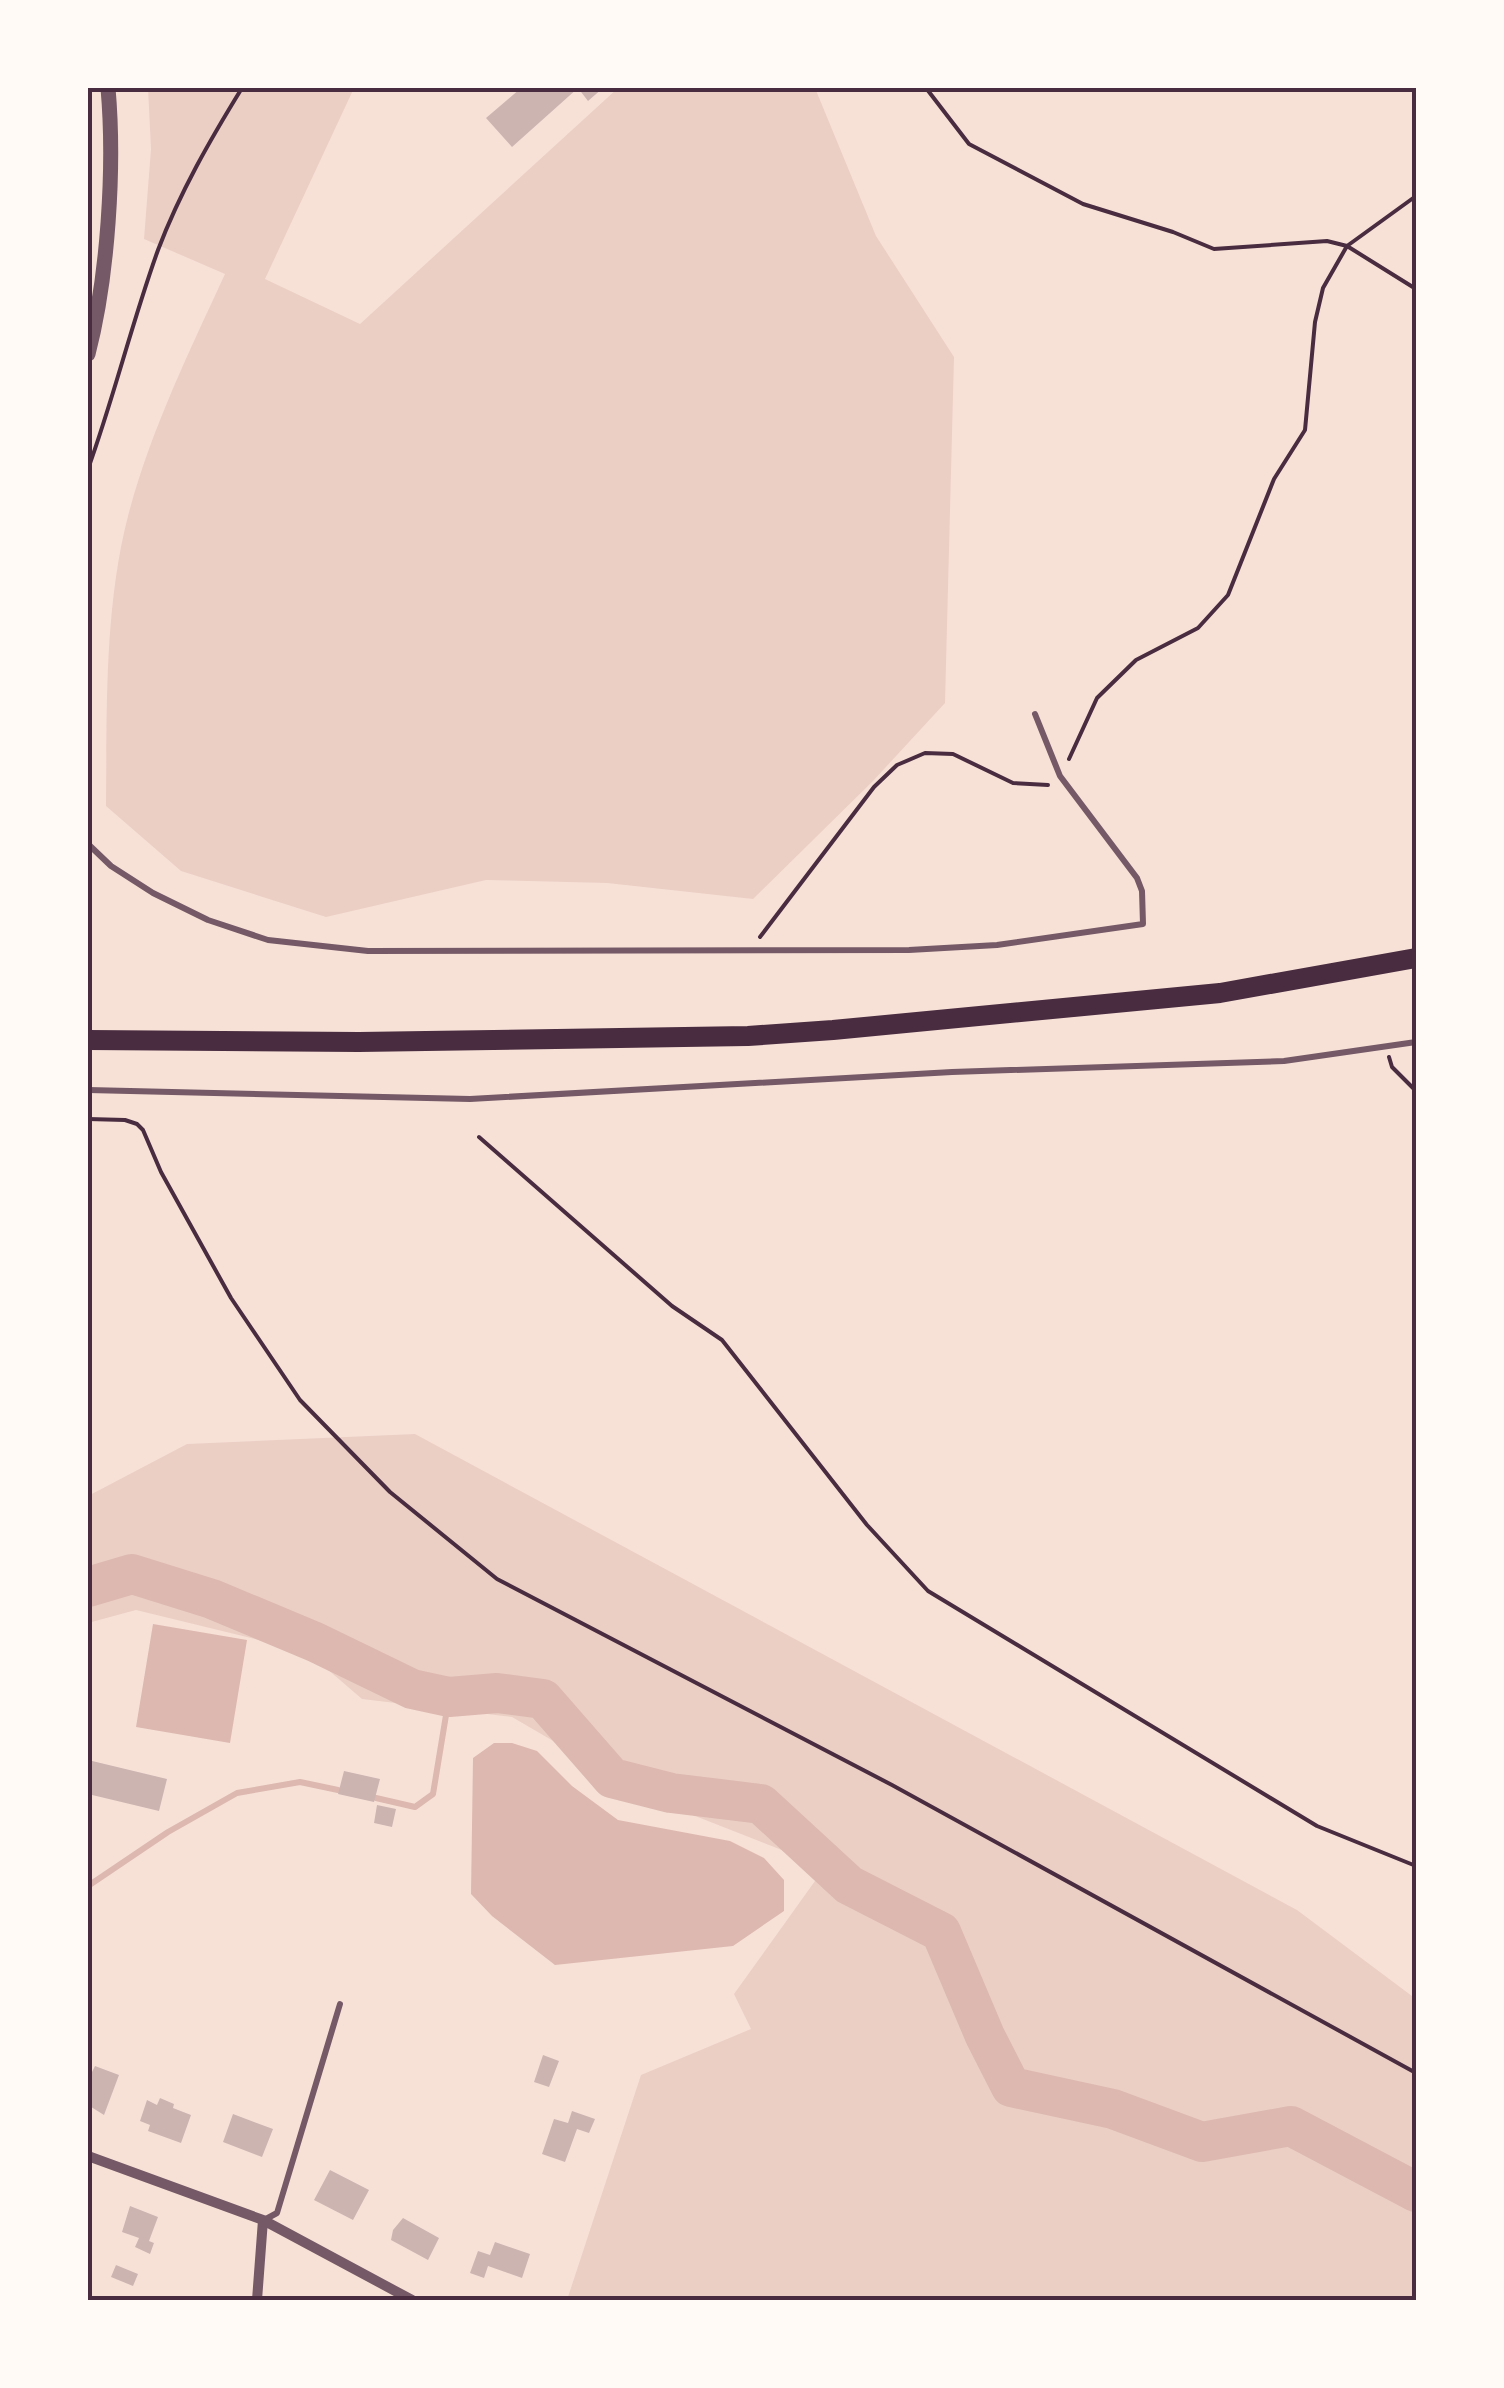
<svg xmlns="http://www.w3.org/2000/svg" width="1504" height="2388" viewBox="0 0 1504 2388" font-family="Figtree,sans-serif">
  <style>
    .green { fill: #ebcfc5 }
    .water { fill: #dcb8b0 }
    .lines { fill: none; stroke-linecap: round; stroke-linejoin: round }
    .stream { stroke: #dcb8b0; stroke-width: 6 }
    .river { stroke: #dcb8b0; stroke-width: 40 }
    .building { fill: #ccb4b1 }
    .path { stroke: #4a2c40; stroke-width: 4 }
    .service { stroke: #755966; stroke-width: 6 }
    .minor { stroke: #755966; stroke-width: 10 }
    .tertiary { stroke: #755966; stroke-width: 15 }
    .primary { stroke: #4a2c40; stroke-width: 20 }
    .neatline { fill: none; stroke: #4a2c40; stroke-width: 4 }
  </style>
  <rect width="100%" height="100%" fill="#f7e1d7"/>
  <path class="green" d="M148 88H354L265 279 360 324 618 88H815L876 236 954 357 945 703 873 781 753 899 607 883 486 880 326 917 181 871 106 806C107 711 104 609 128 516 150 432 189 352 225 274L144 239 151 149Z
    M415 1434 1297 1910 1416 1999V2300H567L641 2075 751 2029 734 1994 825 1867 629 1790 615 1777 512 1717 362 1699 312 1656 276 1644 136 1610 88 1623V1496L187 1444Z"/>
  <path class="water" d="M153 1624 247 1640 230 1743 136 1727Z
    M494 1743H512L537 1751 572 1786 618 1820 730 1841 764 1858 784 1880V1911L733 1946 555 1965 492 1916 471 1894 473 1758Z"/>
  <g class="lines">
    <path class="stream" d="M376 1798 415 1807 433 1794 449 1697
      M88 1886 168 1832 237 1793 300 1782 338 1790"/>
    <path class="river" d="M88 1587 132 1574 212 1599 315 1642 412 1689 449 1697 497 1693 543 1699 612 1778 671 1793 761 1804 849 1885 941 1932 985 2036 1011 2087 1113 2109 1202 2142 1291 2126 1416 2192"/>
  </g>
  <path class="building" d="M521 88H603L588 101 578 88 512 147 486 118Z
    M88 1760 167 1779 159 1811 88 1794Z
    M344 1771 380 1779 374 1802 338 1794Z
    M377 1805 396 1809 392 1827 374 1823Z
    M543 2055 559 2061 549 2087 534 2082Z
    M95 2066 119 2075 104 2115 88 2105V2080Z
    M160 2098 174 2104 173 2108 191 2115 181 2143 148 2131 150 2125 140 2121 147 2100 157 2105Z
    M572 2111 595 2119 589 2133 577 2129 565 2162 542 2154 554 2119 568 2123Z
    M233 2114 273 2129 262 2157 223 2142Z
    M330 2170 369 2190 353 2220 314 2200Z
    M130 2206 158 2217 149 2241 154 2243 150 2254 135 2247 139 2238 122 2232Z
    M403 2218 439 2238 428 2260 391 2240 393 2230Z
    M495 2242 530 2254 522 2278 488 2266 484 2278 470 2273 478 2251 490 2255Z
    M116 2265 138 2274 133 2286 111 2277Z"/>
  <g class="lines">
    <path class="path" d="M926 88 969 144 1083 204 1173 232 1214 249 1327 241 1347 246 1416 289
      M88 469C114 397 132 322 158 250 180 192 210 140 242 88
      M1069 759 1097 698 1136 660 1198 628 1228 595 1274 479 1305 430 1315 322 1323 288 1347 246 1416 196
      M760 937 874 787 897 765 925 753 953 754 1013 783 1048 785
      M1389 1057 1392 1067 1416 1091
      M88 1119 125 1120 137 1124 143 1130 161 1172 231 1298 300 1400 390 1492 497 1579 892 1785 1416 2073
      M479 1137 672 1306 722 1340 867 1525 928 1591 1317 1826 1416 1866"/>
    <path class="service" d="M88 844 111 866 153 893 208 920 268 940 368 951 909 950 997 945 1143 924 1142 891 1137 878 1060 776 1035 714
      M88 1090 470 1099 952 1072 1284 1061 1416 1042
      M264 2220 277 2213 340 2004"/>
    <path class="minor" d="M88 2156 263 2220 412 2300
      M257 2300 263 2220"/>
    <path class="tertiary" d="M88 354C108 277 115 167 108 88"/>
    <path class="primary" d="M88 1040 359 1042 748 1036 833 1030 1220 993 1416 958"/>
  </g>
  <rect width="1504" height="2388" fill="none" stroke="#fffaf5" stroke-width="180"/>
  <rect x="90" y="90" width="1324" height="2208" class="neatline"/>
</svg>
